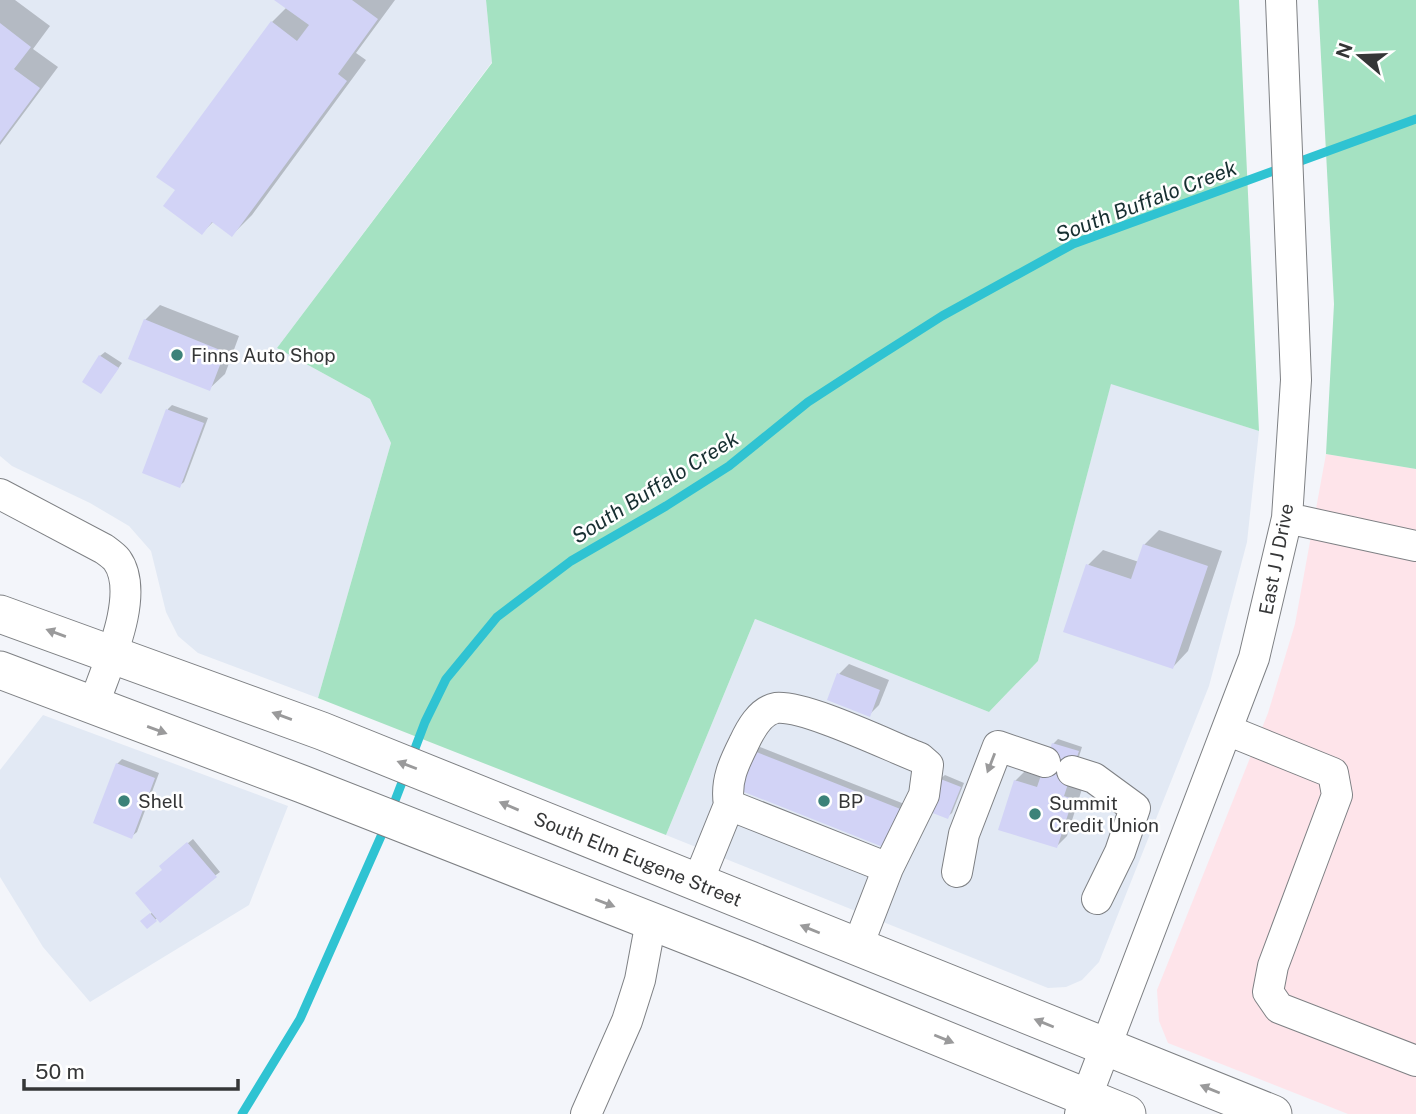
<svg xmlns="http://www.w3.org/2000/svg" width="1416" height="1114" viewBox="0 0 1416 1114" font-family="'Public Sans',sans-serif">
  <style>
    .built { fill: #e2e9f4 }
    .industrial { fill: #fee4ea }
    .green { fill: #a5e2c2 }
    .shadow { fill: #0003 }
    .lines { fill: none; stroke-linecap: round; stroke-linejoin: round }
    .stream { stroke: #2fc3d2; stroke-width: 9 }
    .building { fill: #d2d3f6 }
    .minor-casing { stroke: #7e8084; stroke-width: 32 }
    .major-casing { stroke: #7e8084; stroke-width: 39 }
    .minor { stroke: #fff; stroke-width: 30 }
    .major { stroke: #fff; stroke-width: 37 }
    .oneway { fill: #9a9a9b }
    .poi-dot { fill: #3c8279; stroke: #fff; stroke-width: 2.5 }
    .labels { text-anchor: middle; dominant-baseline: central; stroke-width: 5; stroke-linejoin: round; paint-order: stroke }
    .poi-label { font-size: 19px; fill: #353637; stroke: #fff; text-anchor: start }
    .street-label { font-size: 19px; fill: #353637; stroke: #fff }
    .water-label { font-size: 21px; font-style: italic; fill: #172f31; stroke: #fff }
  </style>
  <rect width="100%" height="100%" fill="#f3f5fa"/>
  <path class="built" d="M0 0H486L492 62 277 348 370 399 391 443 318 698 198 653 178 636 166 612 151 551 129 526 90 503 12 466 0 456Z
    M1111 383 1259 431 1247 542 1209 686 1099 962 1082 980 1066 987 1048 988 666 835 755 619 989 712 1038 661Z
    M43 715 288 806 249 905 90 1002 43 947 0 877V770Z"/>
  <path class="industrial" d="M1326 454 1416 469V1114H1348L1168 1043 1159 1021 1157 990 1268 713 1295 624Z"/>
  <path class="green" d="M486 0H1239L1259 431 1111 384 1038 661 989 712 755 619 666 835 318 698 391 443 370 399 277 348 492 63Z
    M1318 0H1416V469L1326 454 1334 304Z"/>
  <path class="shadow" d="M0 0H15L50 26 33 49 58 67 0 145Z
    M277 0H395L356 53 366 60 252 215 232 235 214 221 202 233 177 190 272 22 287 7Z
    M160 305 239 336 225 374 209 389 145 320Z
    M105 352 122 363 101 392 100 356Z
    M172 405 208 418 184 482 179 486 144 472 168 409Z
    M1159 530 1222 551 1188 651 1173 667 1088 565 1103 550 1139 562 1144 545Z
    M849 664 889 680 879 705 869 715 839 674Z
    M1058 739 1082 747 1070 785 1082 789 1067 836 1057 846 1015 781 1025 771 1043 776 1053 744Z
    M760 747 912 807 897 844 756 752Z
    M122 759 159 773 137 832 132 836 117 764Z
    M945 775 964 783 952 813 947 817 940 779Z
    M193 839 220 872 155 920 147 917 155 910 165 862Z"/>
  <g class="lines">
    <path class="stream" d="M411 759 425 722 446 679 497 617 571 561 666 506 729 466 808 402 868 363 942 316 1073 244 1416 119
      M391 811 406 772
      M242 1114 300 1019 386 825"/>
  </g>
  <path class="building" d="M274 0H352L378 19 338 74 347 81 232 237 212 222 202 235 163 206 175 190 156 177 271 21 297 41 309 25Z
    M0 23 31 47 14 69 40 88 0 142Z
    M144 319 225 352 210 391 128 359Z
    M99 355 119 368 101 394 82 382Z
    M166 409 204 423 180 488 142 473Z
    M1143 544 1208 566 1173 669 1063 632 1086 564 1131 579Z
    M837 673 880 690 870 717 827 700Z
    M1052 743 1079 751 1064 796 1073 799 1057 848 998 830 1014 780 1037 787Z
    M754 751 908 812 893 851 739 790Z
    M116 763 155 778 132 839 93 823Z
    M938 778 961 787 948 819 925 810Z
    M187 842 217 877 160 923 135 893 162 870 159 866Z
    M150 913 157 921 147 929 140 921Z"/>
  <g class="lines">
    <defs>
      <path id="minor" d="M0 494 104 549C108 552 114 556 117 560 142 595 105 670 93 707
        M1287 518 1416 546
        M1227 730 1333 773 1337 795 1273 966 1268 992 1279 1008 1416 1061
        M1072 771 1094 778 1135 808 1120 852 1097 899
        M729 805C725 781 734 763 744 743 750 730 760 711 776 708 805 705 889 746 920 758L928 765 924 795 888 868
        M957 872 964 834 998 746 1045 762
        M697 884 729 805 888 868 857 948
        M586 1114 627 1021 640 980 651 921
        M1080 1114 1254 658 1287 518 1296 380 1281 0"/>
      <path id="major" d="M0 614 322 731 1273 1114
        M0 670 302 784 750 960 1127 1114"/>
    </defs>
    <use href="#minor" class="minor-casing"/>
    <use href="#major" class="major-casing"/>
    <use href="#minor" class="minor"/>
    <use href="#major" class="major"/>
  </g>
  <defs><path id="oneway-solid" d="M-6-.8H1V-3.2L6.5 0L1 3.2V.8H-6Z" transform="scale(1.75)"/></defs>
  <g class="oneway">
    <use href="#oneway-solid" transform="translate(56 633) rotate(-160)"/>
    <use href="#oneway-solid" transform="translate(282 716) rotate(-160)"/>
    <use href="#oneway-solid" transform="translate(157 730) rotate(20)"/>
    <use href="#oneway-solid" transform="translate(991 763) rotate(111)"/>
    <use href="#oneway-solid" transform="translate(407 765) rotate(-159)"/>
    <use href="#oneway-solid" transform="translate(509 806) rotate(-157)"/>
    <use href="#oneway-solid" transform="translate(605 903) rotate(21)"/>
    <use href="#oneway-solid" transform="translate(810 929) rotate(-158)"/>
    <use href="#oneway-solid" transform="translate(1044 1023) rotate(-158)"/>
    <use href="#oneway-solid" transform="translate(944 1039) rotate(22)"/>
    <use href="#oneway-solid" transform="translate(1210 1089) rotate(-158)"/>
  </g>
  <g class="poi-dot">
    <circle cx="177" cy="355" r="7"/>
    <circle cx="124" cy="801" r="7"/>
    <circle cx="824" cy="801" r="7"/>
    <circle cx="1035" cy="814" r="7"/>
  </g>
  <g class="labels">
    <g class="poi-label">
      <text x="191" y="355">Finns Auto Shop</text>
      <text x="138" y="801">Shell</text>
      <text x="838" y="801">BP</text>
      <text x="1049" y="803">Summit<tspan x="1049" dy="22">Credit Union</tspan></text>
    </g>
    <g class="street-label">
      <text transform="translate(1276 559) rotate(-79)">East J J Drive</text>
      <text transform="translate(638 859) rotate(22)">South Elm Eugene Street</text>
    </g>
    <g class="water-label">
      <text transform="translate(1146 201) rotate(-21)">South Buffalo Creek</text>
      <text transform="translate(655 487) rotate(-32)">South Buffalo Creek</text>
    </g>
  </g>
  <g transform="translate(1360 56) rotate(289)" stroke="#ffffff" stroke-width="5" paint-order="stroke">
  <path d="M0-5L12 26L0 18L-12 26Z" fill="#353637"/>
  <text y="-10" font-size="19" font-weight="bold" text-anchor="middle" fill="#353637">N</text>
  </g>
  <path d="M24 1079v10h214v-10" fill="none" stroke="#353637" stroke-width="3.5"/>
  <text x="35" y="1079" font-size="21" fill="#353637" stroke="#ffffff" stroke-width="5" paint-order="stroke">50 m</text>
</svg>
